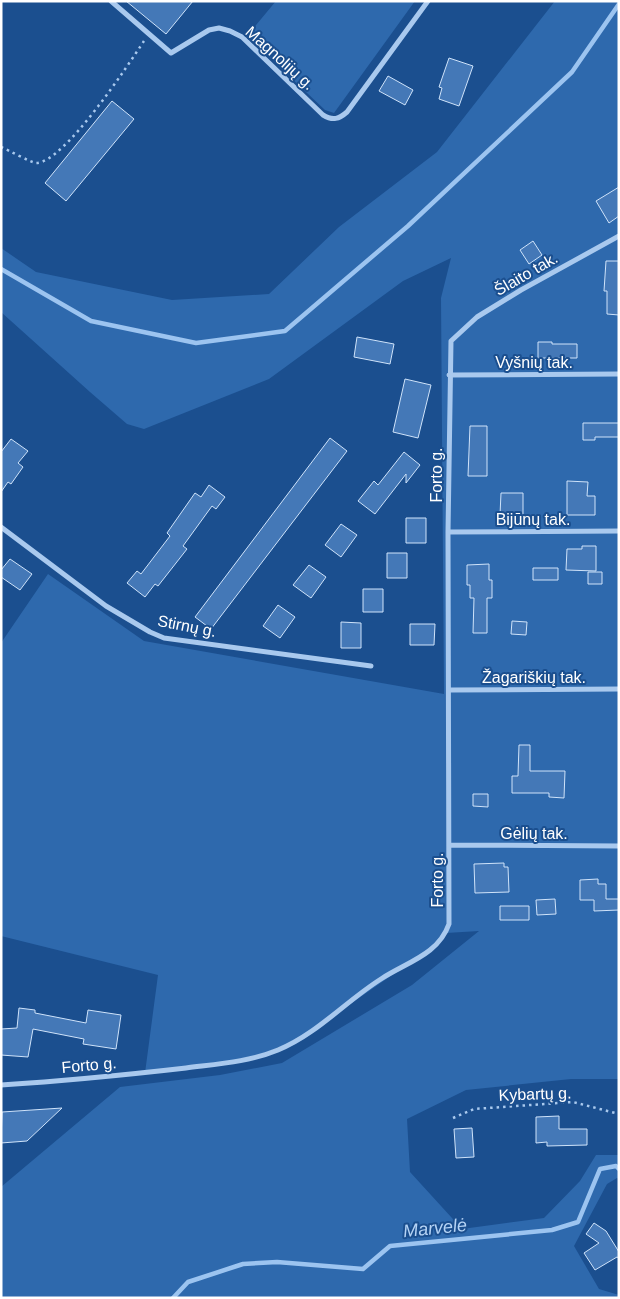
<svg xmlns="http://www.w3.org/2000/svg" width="620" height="1299" viewBox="0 0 620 1299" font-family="Helvetica,sans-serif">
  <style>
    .green { fill: #2e69ad }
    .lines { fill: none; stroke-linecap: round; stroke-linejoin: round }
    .stream { stroke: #9cc4f0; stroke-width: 4.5 }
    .building { fill: #4478b7; stroke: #cfe3fa }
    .path { stroke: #a9c9ee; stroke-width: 2.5; stroke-dasharray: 2.5 4; stroke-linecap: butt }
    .street { stroke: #a9c9ee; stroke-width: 5 }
    .labels { text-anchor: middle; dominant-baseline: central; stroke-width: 4; stroke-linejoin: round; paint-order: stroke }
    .street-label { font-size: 16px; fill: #fff; stroke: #1b4f8f }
    .water-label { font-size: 18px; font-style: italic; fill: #b5d3f5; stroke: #1b4f8f }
  </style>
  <rect width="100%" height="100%" fill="#1b4f8f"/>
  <path class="green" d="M276 1H415L334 113 325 110 247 36Z
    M555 1H619V1079H571L466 1090 407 1119 410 1172 462 1229 544 1218 580 1181 596 1155H619V1179L617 1178 607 1184 574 1246 599 1289 619 1295V1298H1V1187L120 1087 220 1075 282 1063 412 985 479 931 446 933 441 941 300 1039 249 1059 145 1073 158 975 1 936V643L48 574 144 641 444 694 441 298 451 258 403 281 269 379 144 429 127 424 90 392 1 312V248L36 272 172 300 269 294 339 227 437 152Z"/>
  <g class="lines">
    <path class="stream" d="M1 269 91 321 196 343 285 331 408 226 572 72 619 4
      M173 1298 188 1282 243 1264 277 1262 363 1269 390 1246 552 1230 578 1222 600 1169 616 1166 619 1169"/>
  </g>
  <path class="building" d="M126 1H193L166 34Z
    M449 58 473 66 459 106 439 99 442 88 439 87Z
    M388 76 413 90 405 105 379 91Z
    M112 101 134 119 66 201 45 183Z
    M619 187V216L609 223 596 201Z
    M533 241 542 255 529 264 520 250Z
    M606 261H619V315L607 314V291H604Z
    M357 337 394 344 390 364 354 357Z
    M538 342H552V344H577V358H538Z
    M405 379 431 385 418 438 393 432Z
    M583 423H619V437H595V440H583Z
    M470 426H487V476H468Z
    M330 438 347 451 211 629 195 617Z
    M11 439 28 451 18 463 23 467 11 484 8 482 1 492V452Z
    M404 452 420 465 406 483V474L375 514 358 501 374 481 378 485Z
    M567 481 588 482 587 496H595V515H567Z
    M209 485 225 497 216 509 212 506 183 546 187 549 158 586 155 584 145 597 127 583 137 571 141 574 170 536 167 533 195 493 201 497Z
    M501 493H523V515H500Z
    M406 518H426V543H406Z
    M341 524 357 535 341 557 325 545Z
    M582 546H596V571L566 570 567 549H582Z
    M387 553H407V578H387Z
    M10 559 32 574 20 590 1 577V570Z
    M489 564V580H492V598H487V633H473L474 598H470V585H467V565Z
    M309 565 326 577 311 598 293 585Z
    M533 568H558V580H533Z
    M588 572H602V584H588Z
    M363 589H383V612H363Z
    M278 605 295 617 280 638 263 626Z
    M512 621 527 622 526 635 511 634Z
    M341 622 361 623V648H341Z
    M410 624H435L434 645H410Z
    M519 745H530V771H565L564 798 549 797V793H512V776H518Z
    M473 794H488V807L473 806Z
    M504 863V867H508L509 892 475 893 474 864Z
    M598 879V884H606V899H619V910L594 911V900H580V880Z
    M555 899 556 914 537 915 536 900Z
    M500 906H529V920H500Z
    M19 1008 35 1010V1013L86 1023 88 1010 121 1015 116 1049 83 1044 84 1039 33 1029 28 1057 1 1055V1029L17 1028Z
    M62 1108 27 1141 1 1143 2 1112Z
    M559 1116V1129H587V1145L547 1146V1142L536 1143V1117Z
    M472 1128 474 1157 456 1158 454 1129Z
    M594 1223 606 1231 619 1252V1258L617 1257 595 1270 584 1253 599 1243 586 1234Z"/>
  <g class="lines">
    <path class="path" d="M1 147C8 150 30 162 36 163 64 163 128 65 144 41
      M453 1118 474 1109 573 1102 619 1114"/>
    <path class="street" d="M111 1 171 53 209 30 219 28 230 31 242 37 323 115C333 121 339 119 347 112L428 1
      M449 375 619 374
      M1 527 106 606 150 632 164 638 371 666
      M448 532 619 531
      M450 690 619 689
      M450 845 619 846
      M1 1085C63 1081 125 1075 186 1068 217 1064 249 1062 278 1050 317 1034 346 1001 381 979 407 962 438 955 449 924L448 532 451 341 477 317 521 290 619 236"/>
  </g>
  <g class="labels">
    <g class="street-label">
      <text transform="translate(280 58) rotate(42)">Magnolijų g.</text>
      <text transform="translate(526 274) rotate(-30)">Šlaito tak.</text>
      <text x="534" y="362">Vyšnių tak.</text>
      <text transform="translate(436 475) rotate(-90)">Forto g.</text>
      <text x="533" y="519">Bijūnų tak.</text>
      <text transform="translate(187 626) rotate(11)">Stirnų g.</text>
      <text x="534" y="677">Žagariškių tak.</text>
      <text x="534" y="833">Gėlių tak.</text>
      <text transform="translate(437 880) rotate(-90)">Forto g.</text>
      <text transform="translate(89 1065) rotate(-5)">Forto g.</text>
      <text transform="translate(535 1094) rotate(-2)">Kybartų g.</text>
    </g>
    <g class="water-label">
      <text transform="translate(435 1228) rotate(-6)">Marvelė</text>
    </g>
  </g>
  <rect width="620" height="1299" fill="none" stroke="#ffffff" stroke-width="5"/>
</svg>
